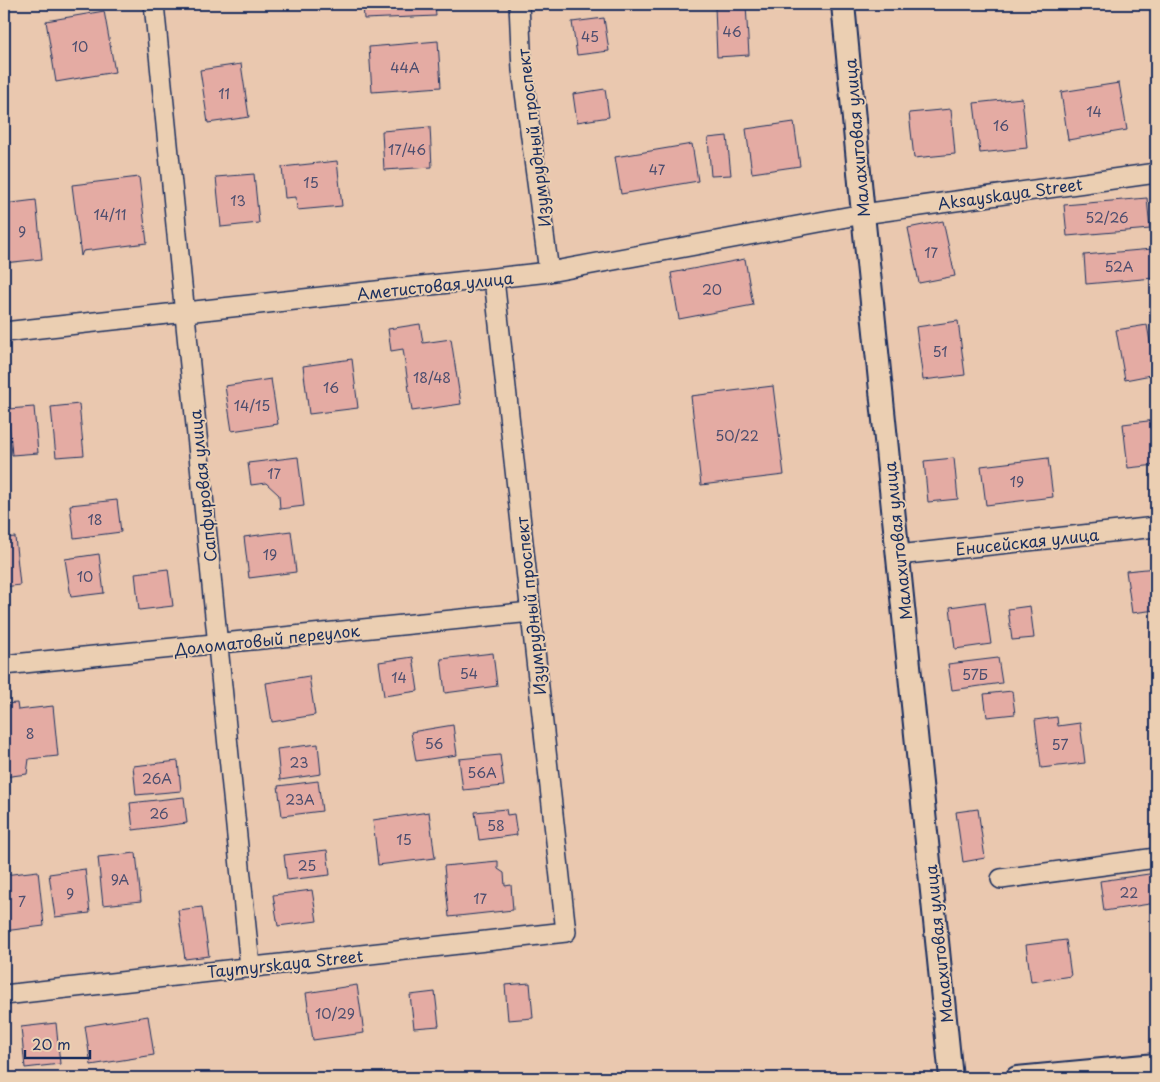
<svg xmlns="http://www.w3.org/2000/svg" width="1160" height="1082" viewBox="0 0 1160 1082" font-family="'Playpen Sans',sans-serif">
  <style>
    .building { fill: #e4aba3; stroke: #1b2f5e }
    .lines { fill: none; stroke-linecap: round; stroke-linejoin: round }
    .minor-casing { stroke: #1b2f5e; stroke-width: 22 }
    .tertiary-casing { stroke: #1b2f5e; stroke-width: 26 }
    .minor { stroke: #ebcfb2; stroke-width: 19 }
    .tertiary { stroke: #ebcfb2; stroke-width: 22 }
    .labels { text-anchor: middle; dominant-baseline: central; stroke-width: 4; stroke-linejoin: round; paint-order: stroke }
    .number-label { font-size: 14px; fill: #4d4e6f }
    .street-label { font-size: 16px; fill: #1b2f5e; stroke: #ebcfb2 }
  </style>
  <rect width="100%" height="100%" fill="#eac8af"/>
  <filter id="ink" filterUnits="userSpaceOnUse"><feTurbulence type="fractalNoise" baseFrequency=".02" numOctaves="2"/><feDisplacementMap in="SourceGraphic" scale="10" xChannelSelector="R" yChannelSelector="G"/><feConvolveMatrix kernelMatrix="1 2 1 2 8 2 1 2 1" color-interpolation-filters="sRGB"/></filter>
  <g filter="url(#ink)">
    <path class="building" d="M363 4H435L436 16 364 19Z
      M746 5 749 55 717 57 715 7Z
      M104 11 115 72 56 82 46 21Z
      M604 18 609 51 577 55 572 22Z
      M438 41 441 87 372 92 369 47Z
      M241 64 249 117 208 123 200 70Z
      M1119 83 1127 130 1068 140 1061 92Z
      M605 89 609 117 577 122 573 94Z
      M1022 98 1027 148 980 153 974 103Z
      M951 109 955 154 914 158 909 113Z
      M794 122 800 166 752 173 746 129Z
      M430 127 432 167 384 170 382 131Z
      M727 136 731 175 711 176 708 138Z
      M692 144 698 181 621 194 615 157Z
      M337 161 342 206 297 210 296 197 285 198 282 167Z
      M254 174 259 223 221 227 216 177Z
      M139 177 147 243 83 251 81 256 72 185Z
      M1147 198 1150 229 1067 236 1064 205Z
      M36 200 42 259 4 263V204Z
      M943 221 955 276 919 283 908 228Z
      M1152 249 1154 278 1086 284 1084 255Z
      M745 259 753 305 679 319 671 273Z
      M958 321 965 375 923 380 916 327Z
      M420 324 423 343 451 339 461 404 412 411 403 349 391 351 388 329Z
      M1147 325 1156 374 1125 380 1116 330Z
      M352 359 358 408 309 414 303 366Z
      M271 379 278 424 232 431 225 386Z
      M773 386 784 475 701 485 691 396Z
      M79 404 84 455 56 457 51 407Z
      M34 407 38 453 12 455 8 409Z
      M1156 420V465L1128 468 1123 424Z
      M298 457 304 506 280 509 279 495 266 483 251 485 248 463Z
      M954 458 958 499 928 502 924 461Z
      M1048 458 1053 497 986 505 981 466Z
      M117 500 121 532 74 538 70 505Z
      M291 531 296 572 249 578 244 537Z
      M15 537 20 585 4 587V538Z
      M99 554 104 593 71 597 65 559Z
      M1156 568V610L1132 613 1126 571Z
      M168 569 173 606 139 610 135 573Z
      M985 602 991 644 955 649 950 607Z
      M1030 606 1034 638 1012 640 1008 609Z
      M493 653 497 686 445 693 441 659Z
      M413 657 418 691 384 696 379 662Z
      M998 658 1002 683 952 690 948 664Z
      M309 676 315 715 272 722 266 683Z
      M1012 691 1015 714 987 717 984 694Z
      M17 703 18 710 53 706 58 756 29 759 27 774 4 777V704Z
      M1057 717 1058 726 1080 723 1085 763 1041 768 1035 720Z
      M453 725 457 755 416 761 411 732Z
      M318 744 321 774 280 780 277 749Z
      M500 755 504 786 463 790 459 759Z
      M178 761 181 791 136 795 133 766Z
      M318 781 322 811 282 816 278 786Z
      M184 797 187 823 133 830 130 803Z
      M506 809 507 815 514 814 517 835 479 840 475 812Z
      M978 809 985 858 963 862 956 812Z
      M429 812 435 858 378 865 373 820Z
      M327 850 330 875 287 880 284 855Z
      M136 853 141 901 103 905 98 857Z
      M498 861V869L504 873 505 886 511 885 513 910 449 917 444 866Z
      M85 869 90 913 55 917 49 874Z
      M38 871 44 926 4 931V875Z
      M1156 873V903L1104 911 1100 881Z
      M312 890 317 921 278 926 273 895Z
      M202 907 209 956 185 959 178 910Z
      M1066 940 1071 976 1031 982 1026 945Z
      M530 983 533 1018 508 1020 505 985Z
      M357 985 364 1033 313 1040 306 993Z
      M435 992 439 1026 414 1028 410 995Z
      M148 1016 154 1055 91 1065 85 1026Z
      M56 1023 60 1064 25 1068 21 1027Z"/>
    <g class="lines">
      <defs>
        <path id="minor" d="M154 4 250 967
          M519 4 522 70 549 272
          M4 332 549 272 863 214 1156 173
          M898 555 1156 527
          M4 665 531 612
          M1001 879 1156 858
          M4 995 566 932 494 279"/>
        <path id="tertiary" d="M843 4 863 214 951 1078
          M1017 1078 1156 1065"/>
      </defs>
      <use href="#minor" class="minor-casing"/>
      <use href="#tertiary" class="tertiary-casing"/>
      <use href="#minor" class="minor"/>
      <use href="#tertiary" class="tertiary"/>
    </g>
  </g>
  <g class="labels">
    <g class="number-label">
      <text x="732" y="31">46</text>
      <text x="590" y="36">45</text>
      <text x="80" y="46">10</text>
      <text x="405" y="67">44А</text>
      <text x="224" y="93">11</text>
      <text x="1094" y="111">14</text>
      <text x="1001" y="125">16</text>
      <text x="407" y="149">17/46</text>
      <text x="657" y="169">47</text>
      <text x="311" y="182">15</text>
      <text x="238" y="200">13</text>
      <text x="110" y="214">14/11</text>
      <text x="1107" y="217">52/26</text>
      <text x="22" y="231">9</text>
      <text x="931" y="252">17</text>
      <text x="1119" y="266">52А</text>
      <text x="712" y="289">20</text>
      <text x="940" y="351">51</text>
      <text x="432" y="377">18/48</text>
      <text x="331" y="387">16</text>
      <text x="252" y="405">14/15</text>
      <text x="737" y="435">50/22</text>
      <text x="274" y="473">17</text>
      <text x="1017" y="481">19</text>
      <text x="95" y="519">18</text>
      <text x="270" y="554">19</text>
      <text x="85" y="576">10</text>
      <text x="469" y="673">54</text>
      <text x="975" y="674">57Б</text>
      <text x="399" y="677">14</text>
      <text x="30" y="733">8</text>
      <text x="434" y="743">56</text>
      <text x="1060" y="744">57</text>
      <text x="299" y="762">23</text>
      <text x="482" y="772">56А</text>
      <text x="157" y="778">26А</text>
      <text x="300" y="799">23А</text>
      <text x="159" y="813">26</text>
      <text x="496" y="825">58</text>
      <text x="404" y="839">15</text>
      <text x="307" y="865">25</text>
      <text x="120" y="879">9А</text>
      <text x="1129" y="892">22</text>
      <text x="70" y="893">9</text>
      <text x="480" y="898">17</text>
      <text x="22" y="901">7</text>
      <text x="335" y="1013">10/29</text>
    </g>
    <g class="street-label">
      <text transform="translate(533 138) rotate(-97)">Изумрудный проспект</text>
      <text transform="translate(856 138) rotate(-95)">Малахитовая улица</text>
      <text transform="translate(1010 193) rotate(-8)">Aksayskaya Street</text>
      <text transform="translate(435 285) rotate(-6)">Аметистовая улица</text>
      <text transform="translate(202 486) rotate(-96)">Сапфировая улица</text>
      <text transform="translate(897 541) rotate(-96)">Малахитовая улица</text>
      <text transform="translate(1027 541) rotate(-6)">Енисейская улица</text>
      <text transform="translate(530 606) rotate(-96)">Изумрудный проспект</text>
      <text transform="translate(267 639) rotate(-6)">Доломатовый переулок</text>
      <text transform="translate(938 944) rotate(-96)">Малахитовая улица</text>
      <text transform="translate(285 963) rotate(-6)">Taymyrskaya Street</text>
    </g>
  </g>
  <rect width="1160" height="1082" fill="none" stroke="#ebcfb2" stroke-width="20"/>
  <rect x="10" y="10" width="1140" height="1062" fill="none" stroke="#1b2f5e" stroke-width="2" filter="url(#ink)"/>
  <path d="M25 1050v8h65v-8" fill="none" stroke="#1b2f5e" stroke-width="2.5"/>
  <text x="32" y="1050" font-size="15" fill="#1b2f5e" stroke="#ebcfb2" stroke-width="4" paint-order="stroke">20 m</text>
</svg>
